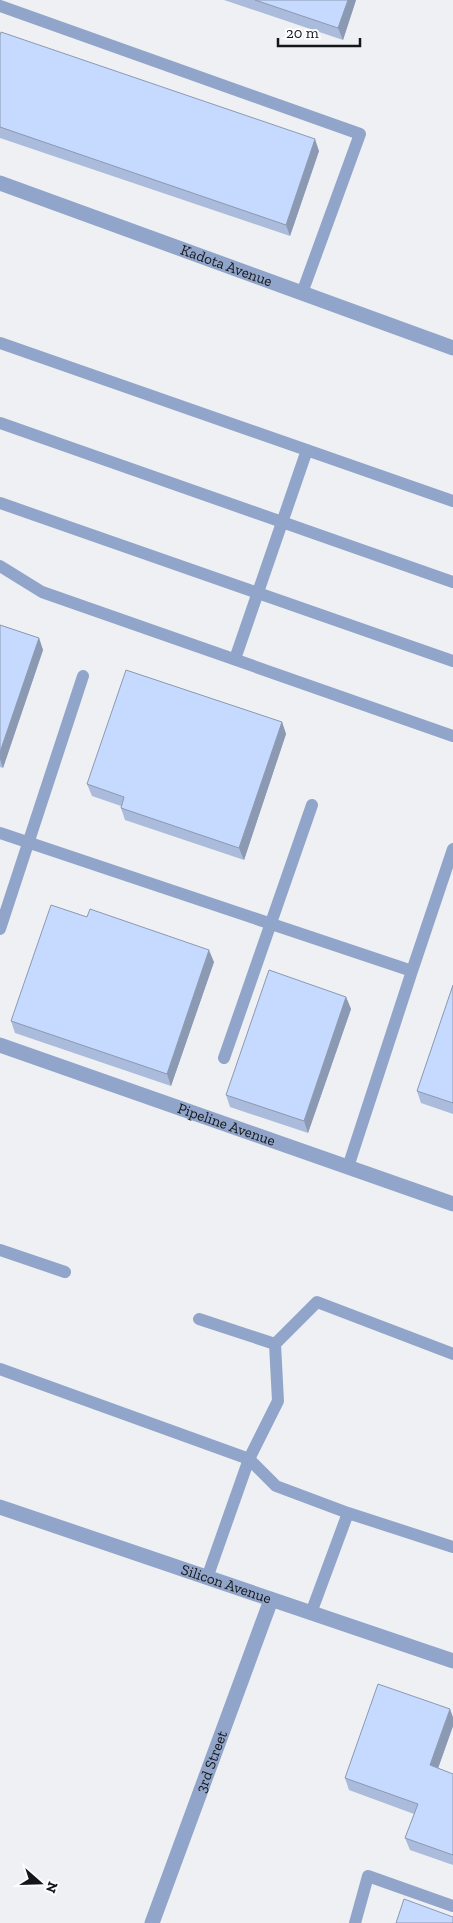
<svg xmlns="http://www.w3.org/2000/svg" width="453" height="1923" viewBox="0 0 453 1923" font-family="'Zilla Slab',serif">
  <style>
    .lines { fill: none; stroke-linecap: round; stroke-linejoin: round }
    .service { stroke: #91a5ca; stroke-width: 12 }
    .minor { stroke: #91a5ca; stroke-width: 15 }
    .wall { fill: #aabbdb }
    .shaded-wall { fill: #8b99b2 }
    .building { fill: #c6daff; stroke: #8b99b2 }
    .labels { text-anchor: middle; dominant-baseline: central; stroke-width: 4; stroke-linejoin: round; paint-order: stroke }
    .street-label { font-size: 15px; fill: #151617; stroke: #fdfdff }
  </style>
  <rect width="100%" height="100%" fill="#eef0f4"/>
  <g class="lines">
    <path class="service" d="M0 6 360 134 302 293
      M0 343 453 501
      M0 423 453 582
      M0 503 453 661
      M0 566 42 592 453 736
      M235 659 307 450
      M0 833 412 971 348 1167
      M0 929 83 676
      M412 971 453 849
      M224 1058 312 805
      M0 1250 65 1272
      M199 1319 275 1344 317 1302 453 1354
      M275 1344 278 1401 249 1459 276 1486 348 1513 311 1613
      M0 1369 249 1459 207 1578
      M348 1513 453 1547
      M355 1923 368 1876 453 1906"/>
    <g class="minor">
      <path id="s1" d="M0 183 453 348"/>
      <path id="s2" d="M0 1045 453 1204"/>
      <path id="s3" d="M0 1507 453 1661"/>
      <path id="s4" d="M152 1923 271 1600"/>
    </g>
  </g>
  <path class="wall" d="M224 0H356L343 40Z
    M0 36 319 151 290 236 0 138Z
    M0 625 39 638 43 650 3 768 0 767Z
    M282 722 286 734 244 860 125 820 121 808V806L92 796 87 784Z
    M214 962 171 1086 15 1033 11 1021Z
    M453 985V1114L421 1103 417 1091Z
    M346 997 351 1009 308 1133 230 1107 226 1095Z
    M453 1717V1726L438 1768 453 1774V1865L410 1850 405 1838 414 1814 349 1790 345 1778Z"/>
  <path class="shaded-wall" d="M348 0H356L343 40 338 28Z
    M315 139 319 151 290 236 286 225Z
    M39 638 43 650 3 768 0 759V752Z
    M282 722 286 734 244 860 239 848Z
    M209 950 214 962 171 1086 167 1074Z
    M346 997 351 1009 308 1133 304 1121Z
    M450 1709 453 1717V1726L435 1777 430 1765Z"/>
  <path class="building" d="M255 0H348L338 28Z
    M1 32 315 139 286 225 0 127V36Z
    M0 625 39 638 0 752Z
    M126 670 282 722 239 848 121 808 124 797 87 784Z
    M51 905 87 917 90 909 209 950 167 1074 11 1021Z
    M269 970 346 997 304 1121 226 1095Z
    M453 985V1103L417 1091Z
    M378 1684 450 1709 430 1765 453 1774V1855L405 1838 418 1804 345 1778Z
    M404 1899 453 1917V1923H396Z"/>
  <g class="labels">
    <g class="street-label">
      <text stroke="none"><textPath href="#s1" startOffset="241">Kadota Avenue</textPath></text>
      <text stroke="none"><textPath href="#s2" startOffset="240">Pipeline Avenue</textPath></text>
      <text stroke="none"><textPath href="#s3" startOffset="239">Silicon Avenue</textPath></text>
      <text stroke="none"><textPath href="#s4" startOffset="172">3rd Street</textPath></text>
    </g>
  </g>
  <g transform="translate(40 1883) rotate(110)" stroke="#fdfdff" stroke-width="4" paint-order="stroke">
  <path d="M0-4L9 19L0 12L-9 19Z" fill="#151617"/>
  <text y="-8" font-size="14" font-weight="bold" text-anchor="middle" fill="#151617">N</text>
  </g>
  <path d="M278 38v8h82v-8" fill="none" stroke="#151617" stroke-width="2.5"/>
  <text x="286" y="38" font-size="15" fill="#151617" stroke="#fdfdff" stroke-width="4" paint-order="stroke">20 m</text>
</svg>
